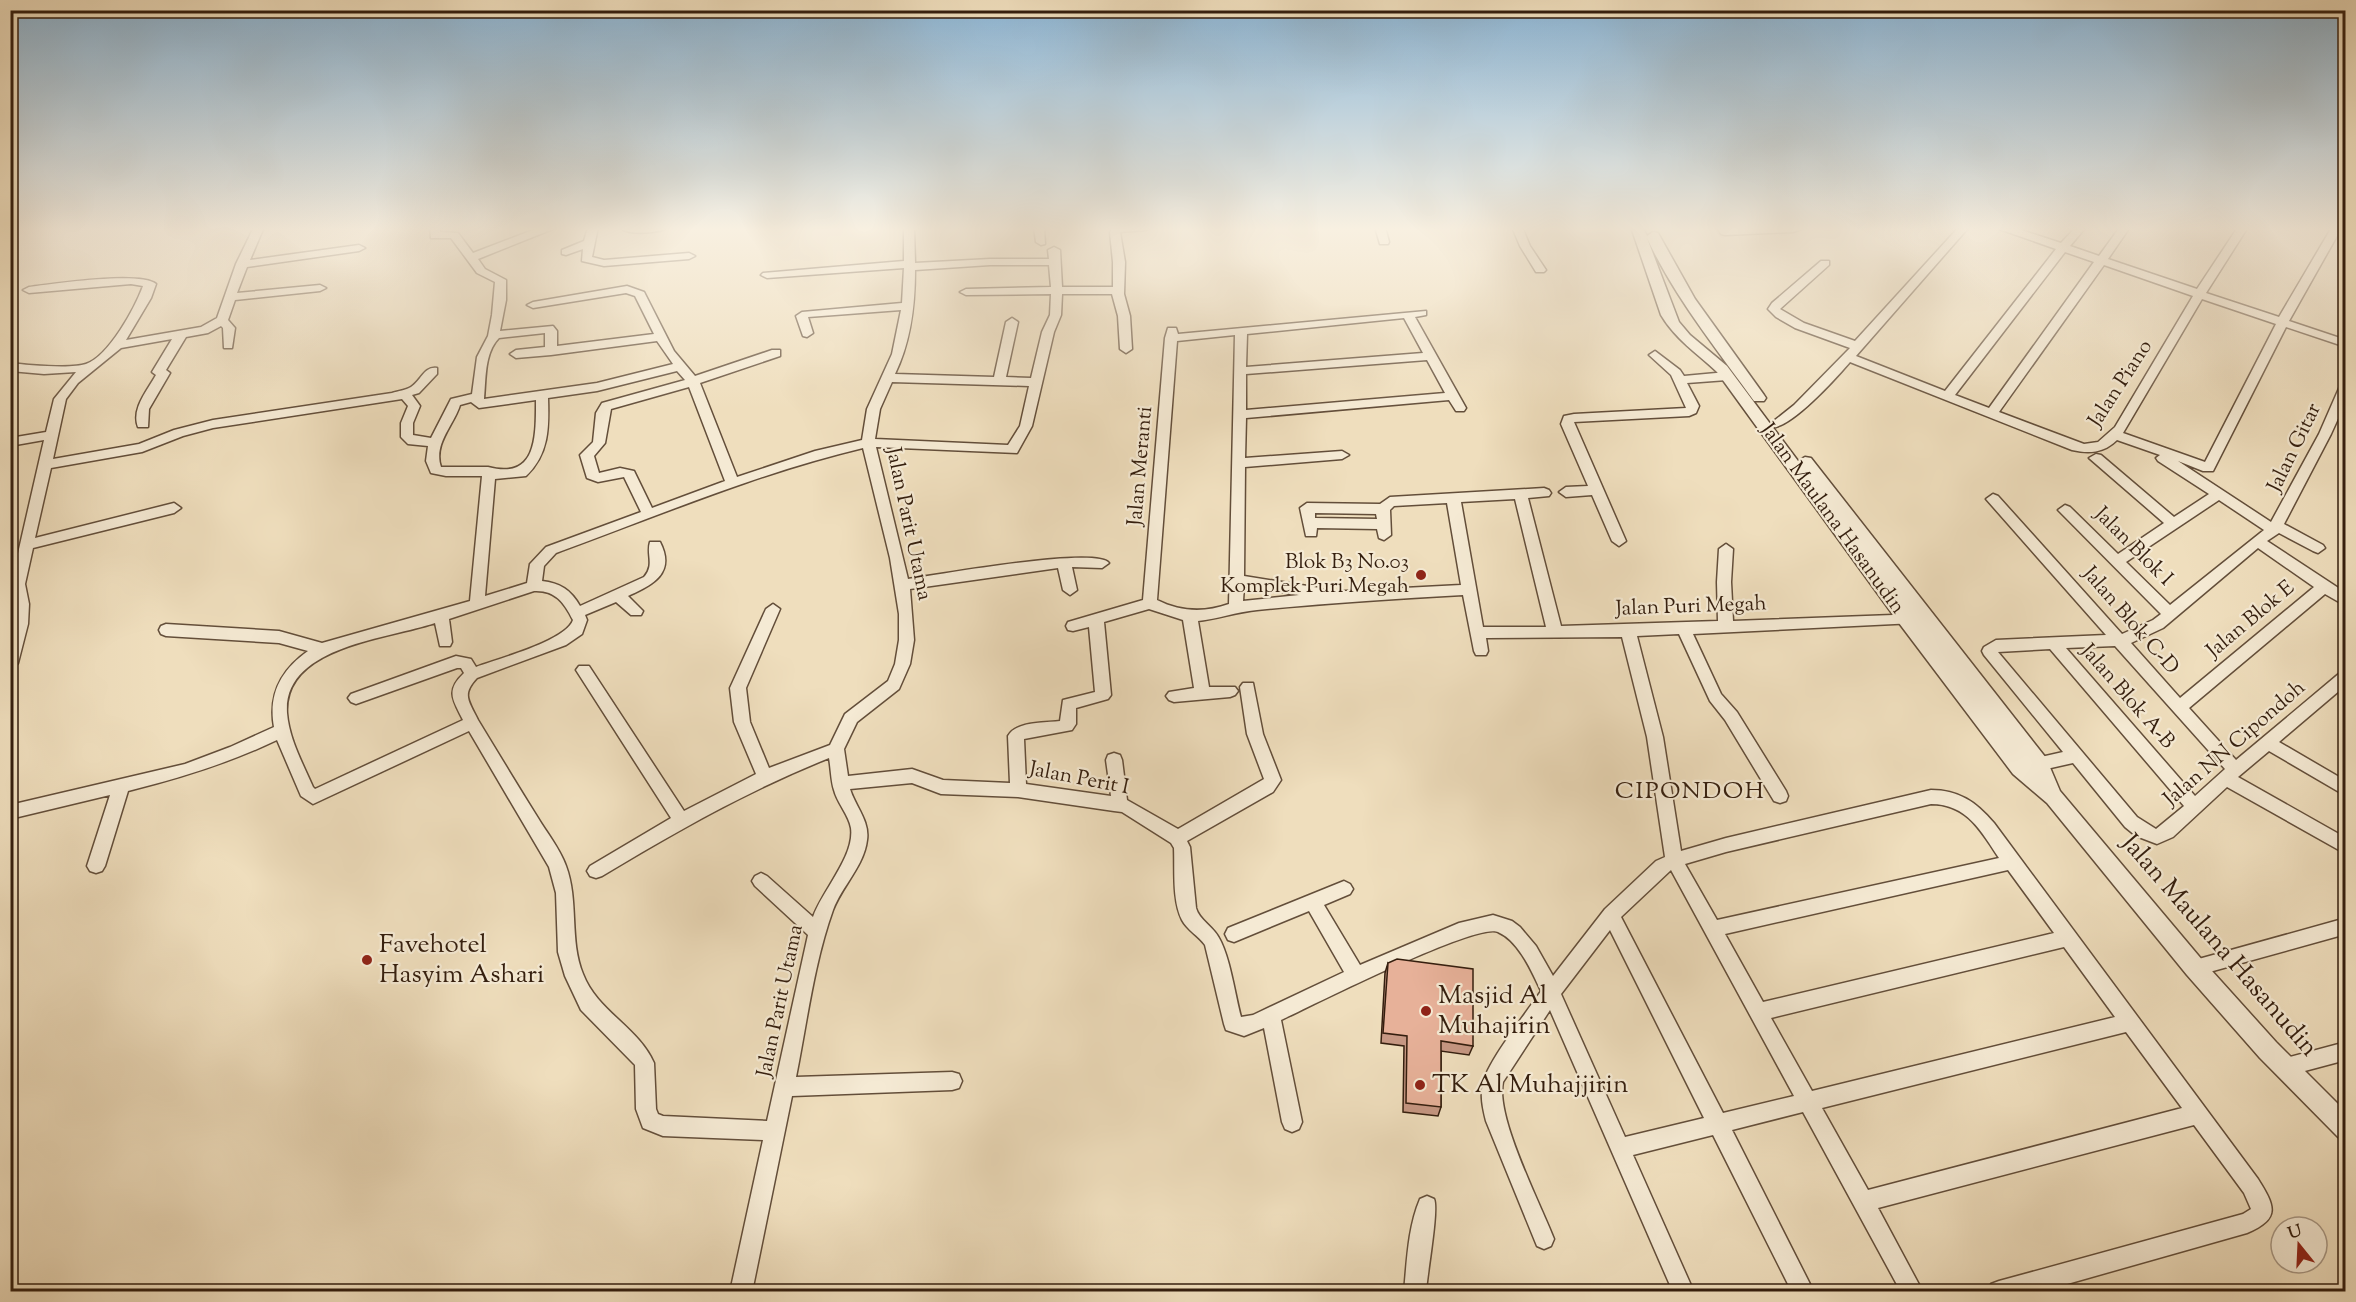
<svg xmlns="http://www.w3.org/2000/svg" width="2356" height="1302" viewBox="0 0 2356 1302" font-family="'Sorts Mill Goudy',serif">
  <style>
    .lines { fill: none; stroke-linecap: round; stroke-linejoin: round }
    .minor-casing { stroke: #634e3a; stroke-width: 3 }
    .tertiary-casing { stroke: #634e3a; stroke-width: 3 }
    .minor { fill: #f5ead4; fill-rule: evenodd }
    .tertiary { fill: #f5ead4; fill-rule: evenodd }
    .wall { fill: #c79884; stroke: #341e0e; stroke-width: 1.5 }
    .building { fill: #e7b199; stroke: #341e0e; stroke-width: 1.5 }
    .poi-dot { fill: #8f2418; stroke: #f5ead4; stroke-width: 2 }
    .labels { text-anchor: middle; dominant-baseline: central; stroke-width: 4.5; stroke-linejoin: round; paint-order: stroke }
    .street-label { font-size: 21px; fill: #341e0e; stroke: #f5ead4 }
    .poi-label { font-size: 21px; fill: #341e0e; stroke: #f5ead4; text-anchor: end }
    .quarter-label { font-size: 24px; letter-spacing: 1.5px; fill: #341e0e; stroke: #f5ead4 }
    .near-poi-label { font-size: 26px; fill: #341e0e; stroke: #f5ead4; text-anchor: start }
    .near-street-label { font-size: 26px; fill: #341e0e; stroke: #f5ead4 }
  </style>
  <rect width="100%" height="100%" fill="#efdebd"/>
  <filter id="stains"><feTurbulence type="fractalNoise" baseFrequency=".00333" numOctaves="4"/><feColorMatrix values="0 0 0 0 .2 0 0 0 0 .09 0 0 0 0 .02 0 0 0 .5 -.17"/></filter>
  <radialGradient id="worn" r=".72"><stop offset=".6" stop-color="#630" stop-opacity="0"/><stop offset="1" stop-color="#630" stop-opacity=".3"/></radialGradient>
  <g class="lines">
    <defs>
      <path id="minor" d="M254 227H264L250 260 359 245 365 248 359 251 247 267 237 293 320 285 326 288 320 291 235 300 228 320 235 328 232 348H224L223 328 221 326 208 333 186 337 166 370 170 373 149 409 148 427H138C131 409 147 391 156 375L152 372 172 339 121 348 78 383 66 399 53 459 139 444 174 430 213 420 392 393C398 391 406 390 411 387 421 381 424 366 437 368V374L419 393 412 395 420 406 413 423V435L431 438 451 399 472 394 477 357 488 336 492 315 495 282 477 273 451 238H431L430 227H440V232L458 233 473 253 541 227H554L553 229 478 259 485 269 506 280V300L500 331 553 326 557 331V346L654 334 635 296 626 293 533 308 527 305 533 302 627 286 644 292 674 351 695 376 772 350H780V356L700 383 737 477 815 451 862 440 867 409 892 354 901 310 808 317 813 333 807 337 803 336 796 316 802 312 902 303 904 268 767 278 761 275 763 273 904 261V227H914L915 263 990 259H1049L1048 250 1054 247 1060 250 1062 287H1113V262L1110 232 1114 227H1151L1146 230 1120 232 1125 262 1124 294 1130 316 1132 349 1126 353 1120 349 1118 316 1112 294H1062L1061 315 1054 332 1032 426 1017 453 876 447 908 579C936 575 1097 546 1109 563L1102 568 1072 567 1077 590 1070 595 1063 590 1058 568 910 589 914 640 910 664 899 689 857 722 844 749 848 776 912 769 943 780 1010 783 1008 736C1016 721 1045 723 1060 721L1063 700 1095 692 1089 627 1073 631 1068 630 1066 626 1068 622 1143 600 1165 338 1168 328H1176L1178 334 1426 311V315L1415 317 1466 408 1464 411H1456L1449 400 1246 418 1245 458 1342 451 1349 455 1342 459 1245 467 1244 576 1320 588 1327 592 1461 585 1447 503 1394 506 1390 510 1391 535 1384 540 1379 538 1377 529 1317 528 1316 536H1306L1300 508 1307 503 1380 504 1390 497 1544 488 1549 490 1551 493 1549 496 1528 498 1561 626 1718 621 1717 582 1719 549 1726 544 1733 549 1731 582 1733 621 1920 614 1922 618 1920 622 1915 623 1693 634 1721 694 1737 712 1786 791 1788 796 1786 801 1780 803 1774 801 1725 720 1710 701 1679 634 1637 636 1663 737 1681 851 1726 838 1931 790C1959 790 1976 802 1994 823L2258 1179C2275 1206 2281 1219 2247 1233L2039 1292H1989L1991 1284 1999 1281 2243 1214 2251 1209 2244 1193 2194 1125 1878 1208 1923 1292H1901L1803 1112 1732 1130 1814 1292H1792L1713 1135 1633 1155 1694 1292H1673L1550 1010 1503 1082C1495 1116 1540 1203 1554 1239L1551 1246 1544 1249 1537 1246 1486 1121C1483 1109 1480 1096 1483 1083 1488 1061 1527 1012 1541 991 1532 972 1519 941 1498 932 1477 922 1311 1006 1281 1020L1302 1122 1299 1129 1292 1132 1285 1129 1282 1122 1264 1028 1244 1036 1226 1030 1224 1024 1205 945C1199 936 1187 930 1182 920 1172 900 1175 870 1174 848L1171 843 1122 812 1114 811 1018 797 941 794 912 783 850 789C855 806 870 821 867 840 864 866 842 886 833 910 814 963 807 1022 796 1077L952 1072 959 1074 962 1081 959 1088 952 1090 792 1096 752 1292H730L763 1140 663 1136 643 1128 636 1109 635 1065 581 1010 565 976 558 952 556 893 549 867 469 731 313 804 301 796 277 740C229 763 180 778 128 791L105 866 102 871 96 873 90 871 87 866 110 795 10 819V805L185 764 230 747 274 727C268 694 281 670 308 651L279 643 166 636 161 634 159 630 161 626 166 624 279 631 322 643 470 601 482 476H446L431 473 426 461 428 446 408 444 401 437V423L408 406 402 399 213 428 183 436 142 452 51 468 35 538 174 503 181 508 174 513 33 548 25 584 29 604 28 624 18 663 15 667 10 669C10 640 18 611 11 584L44 440 10 446V438L46 432 54 399 76 372 44 374 10 371V363C26 365 72 369 86 364 109 356 135 308 143 286L131 284 29 293 23 290 29 287C53 284 140 271 156 284L151 298 126 340 201 327 217 318 236 264ZM990 265H1049L1051 287 966 289 960 292 966 295 1051 294 1050 315 1042 332 1031 378 1006 377 1018 322 1012 318 1006 322 994 377 895 374C911 341 915 306 915 270ZM1404 318 1423 353 1246 367 1247 334ZM545 333V347L516 350 510 354 516 358 551 355 657 341 673 364 597 383 484 399C486 380 484 353 499 338ZM1235 335 1229 604C1204 613 1181 612 1157 600L1177 341ZM1427 360 1445 393 1246 410V374ZM677 371 685 380 602 403 596 413 593 442 580 455 587 478 598 482 624 477 641 512 546 547 530 564 527 583 485 596 495 479 526 476C549 454 549 428 548 398L597 391ZM892 382 1029 386 1020 426 1008 445 875 439 880 409ZM689 387 725 481 652 508 634 471 620 468 599 473 594 456 605 443 611 409ZM536 400C536 437 537 480 488 467H441C433 444 454 425 460 405L471 402 479 408ZM863 448 890 558 899 614V640L895 664 888 681 845 714 830 745 769 768 750 722 746 688 780 609 773 604 766 609 730 688 734 722 756 774 684 811 589 666H579L576 670 671 818 590 866 587 871 590 876 596 878 602 876C677 831 747 791 829 758 831 769 831 781 834 790 837 803 849 815 851 828 855 856 822 891 813 917L767 876 761 873 755 876 752 881 755 886 808 935 767 1121 663 1116 658 1114 656 1109 654 1063C638 1027 597 1011 583 974 569 940 579 901 566 866 560 849 547 833 538 818 518 786 498 753 478 720 469 701 461 695 477 678L566 645 582 634 587 620 585 615 616 602 631 615H641L643 611 628 596C653 585 676 573 660 542H650C646 554 655 565 644 577L580 606C571 590 560 583 542 581L544 566 556 553C657 516 758 473 863 448ZM1515 499 1546 627H1483L1461 502ZM1315 513 1376 514 1377 519 1315 518ZM1244 586 1299 595 1243 601ZM534 591C555 590 564 602 573 620 566 641 497 659 476 667L471 659 456 656 351 694 348 698 351 702 356 704 457 668H461L464 673C445 691 453 700 463 720L315 789 313 787C303 764 289 739 287 713 283 646 388 639 435 623L440 646H450L452 642 449 619ZM1463 595 1474 651 1476 655H1486L1488 651 1486 638 1622 637 1647 737 1665 857 1656 861 1605 909 1553 976 1536 946 1520 927 1512 921 1493 915 1459 923 1360 965 1324 905 1350 894 1353 889 1350 884 1344 881 1228 928 1225 934 1228 940 1234 942 1309 911 1344 972 1253 1015 1241 1017C1235 995 1230 957 1219 938 1213 926 1199 920 1196 908L1190 847 1187 841 1273 792 1281 780 1263 734 1253 683H1243L1240 687 1247 734 1264 779 1178 829 1127 800 1122 760 1120 755 1114 753 1108 755 1106 760 1111 796 1026 784 1024 739 1072 730 1076 724V708L1108 699 1111 695 1104 622 1149 609 1183 620 1194 688 1169 692 1166 696 1169 700 1174 702 1230 697 1235 695 1238 691 1235 687H1209L1198 621C1218 619 1236 612 1257 610 1325 603 1394 599 1463 595ZM1931 804C1967 804 1981 831 1999 858L1717 920 1685 864 1726 852ZM1671 870 1794 1096 1723 1113 1621 917ZM2008 870 2054 933 1763 1002 1725 934ZM1610 930 1704 1118 1625 1137 1561 994ZM2064 947 2115 1017 1812 1091 1771 1018ZM2126 1032 2182 1108 1868 1190 1822 1108Z
        M588 227H598L592 257 604 260 689 253 695 256 689 259 604 266 582 261 583 249 566 255 562 254V250L584 241Z
        M624 227H669C661 233 630 235 622 229Z
        M1034 227H1044L1045 244 1041 245 1036 242Z
        M1375 227H1385L1389 242 1388 244H1380Z
        M1512 227H1522L1530 246 1546 270 1544 272H1536L1520 246Z
        M1717 227H1727L1728 229 1808 227 1793 232 1725 235 1721 234Z
        M1959 227H1969L1856 356 1945 391 2056 249 1999 229 1998 227H2012L2061 243 2076 227H2086L2070 246 2099 256 2120 227H2130L2108 259 2197 289 2238 227H2248L2206 293 2279 317 2332 227H2342L2289 321 2346 340V347L2286 327 2213 471H2203L2178 461 2271 522 2319 434 2340 386 2346 382V401L2331 434 2284 524 2323 545 2325 548 2318 553 2313 551 2279 533 2267 541 2346 593V606L2325 594 2189 708 2236 760 2341 672 2346 670V685L2279 742 2346 781V796L2269 751 2238 777 2346 838V854L2227 787 2173 837 2157 844 2136 836 2125 827 2073 763 2029 773 2023 771 2021 766 2023 761 2063 752 1984 655 1982 651 1984 647 1996 640 2106 635 1986 499 1993 494 1998 496 2122 634 2153 620 2161 614 2058 510 2065 505 2070 507 2118 554 2164 523 2089 458 2096 454 2101 455 2174 517 2209 494 2158 461 2156 458 2160 455 2117 440C2104 453 2089 454 2072 450L1850 362C1838 376 1789 431 1771 427L1770 424 1794 405 1850 348 1795 328 1776 317 1768 309 1772 303 1821 261H1829V265L1780 309 1804 323 1855 341ZM2065 252 2094 262 1989 408 1955 395ZM2104 265 2193 296 2115 427 2098 442 2084 444 1999 412ZM2202 299 2276 324 2205 462 2123 433ZM2219 500 2264 530 2170 605 2126 562ZM2258 548 2314 587 2180 698 2131 643 2163 628ZM2115 646 2225 769 2195 796 2066 648ZM2050 649 2184 806 2156 829 2137 817 1998 652Z
        M1655 351 1680 370 1684 376 1727 372 1733 376 1727 380 1687 383 1699 406 1696 413 1689 416 1574 422 1626 541 1619 546 1612 541 1592 495 1566 497 1559 492 1566 487 1588 486 1561 424 1564 416 1574 414 1686 408 1671 375 1649 355Z
        M2346 918V934L2195 976 2189 974 2186 968 2189 962 2195 960Z
        M2346 1042V1060L2286 1076 2279 1074 2276 1067 2279 1060 2286 1058Z
        M1427 1196 1434 1199C1439 1209 1427 1274 1426 1292H1404C1407 1261 1408 1227 1420 1199Z"/>
      <path id="tertiary" d="M1631 227H1643L1647 236 1653 232 1658 233 1695 299 1764 395 1766 398 1764 401H1754C1716 348 1675 298 1647 238L1679 322 1690 335 1727 366 1798 461 1805 457 1811 458 2046 758 2060 791 2203 961 2276 1042 2346 1112V1141L2338 1137 2260 1058 2187 975 2047 803 2013 774 1899 623 1717 372C1697 353 1675 339 1661 315Z"/>
    </defs>
    <use href="#minor" class="minor-casing"/>
    <use href="#tertiary" class="tertiary-casing"/>
    <use href="#minor" class="minor"/>
    <use href="#tertiary" class="tertiary"/>
  </g>
  <path class="wall" d="M1388 963 1473 1046 1469 1055 1441 1051V1107L1438 1116 1403 1112 1404 1046 1381 1043 1385 973Z"/>
  <path class="building" d="M1397 959 1473 969V1046L1441 1041V1107L1406 1103 1407 1036 1383 1033 1388 963Z"/>
  <linearGradient id="sky" x2="0" y2="1"><stop stop-color="#8bb6d7"/><stop offset="0.56" stop-color="#f8f0e1"/><stop offset="1" stop-color="#f8f0e1" stop-opacity="0"/></linearGradient>
  <rect width="2356" height="409" fill="url(#sky)"/>
  <g class="poi-dot">
    <circle cx="1421" cy="575" r="6"/>
    <circle cx="367" cy="960" r="6"/>
    <circle cx="1426" cy="1011" r="6"/>
    <circle cx="1420" cy="1085" r="6"/>
  </g>
  <g class="labels">
    <g class="street-label">
      <text transform="translate(2121 384) rotate(-57)">Jalan Piano</text>
      <text transform="translate(2295 448) rotate(-64)">Jalan Gitar</text>
      <text transform="translate(1141 466) rotate(-85)">Jalan Meranti</text>
      <text transform="translate(1832 519) rotate(54)">Jalan Maulana Hasanudin</text>
      <text transform="translate(908 524) rotate(78)">Jalan Parit Utama</text>
      <text transform="translate(2133 547) rotate(45)">Jalan Blok I</text>
      <text transform="translate(1691 607) rotate(-2)">Jalan Puri Megah</text>
      <text transform="translate(2251 620) rotate(-40)">Jalan Blok E</text>
      <text transform="translate(2130 621) rotate(49)">Jalan Blok C-D</text>
      <text transform="translate(2127 697) rotate(49)">Jalan Blok A-B</text>
      <text transform="translate(2235 744) rotate(-41)">Jalan NN Cipondoh</text>
      <text transform="translate(1079 779) rotate(11)">Jalan Perit I</text>
      <text transform="translate(781 1001) rotate(-78)">Jalan Parit Utama</text>
    </g>
    <g class="poi-label">
      <text x="1409" y="563">Blok B3 No.03<tspan x="1409" dy="24">Komplek Puri Megah</tspan></text>
    </g>
    <g class="quarter-label">
      <text x="1690" y="792">CIPONDOH</text>
    </g>
    <g class="near-poi-label">
      <text x="379" y="945">Favehotel<tspan x="379" dy="30">Hasyim Ashari</tspan></text>
      <text x="1438" y="996">Masjid Al<tspan x="1438" dy="30">Muhajirin</tspan></text>
      <text x="1432" y="1085">TK Al Muhajjirin</text>
    </g>
    <g class="near-street-label">
      <text transform="translate(2219 946) rotate(49)">Jalan Maulana Hasanudin</text>
    </g>
  </g>
  <rect width="2356" height="1302" fill="none" stroke="#efdebd" stroke-width="36"/>
  <rect x="12" y="12" width="2332" height="1278" fill="none" stroke="#341e0e" stroke-width="3"/>
  <rect x="18" y="18" width="2320" height="1266" fill="none" stroke="#341e0e" stroke-width="1.5"/>
  <g transform="translate(2299 1245) rotate(342)"><circle r="28" fill="#f5ead4" stroke="#a89885" stroke-width="1.5"/>
  <path d="M0-4.5L10 22L0 15L-10 22Z" fill="#8f2418"/>
  <text y="-9" font-size="16" font-weight="bold" text-anchor="middle" fill="#341e0e">U</text>
  </g>
  <rect width="100%" height="100%" filter="url(#stains)"/>
  <rect width="100%" height="100%" fill="url(#worn)"/>
</svg>
